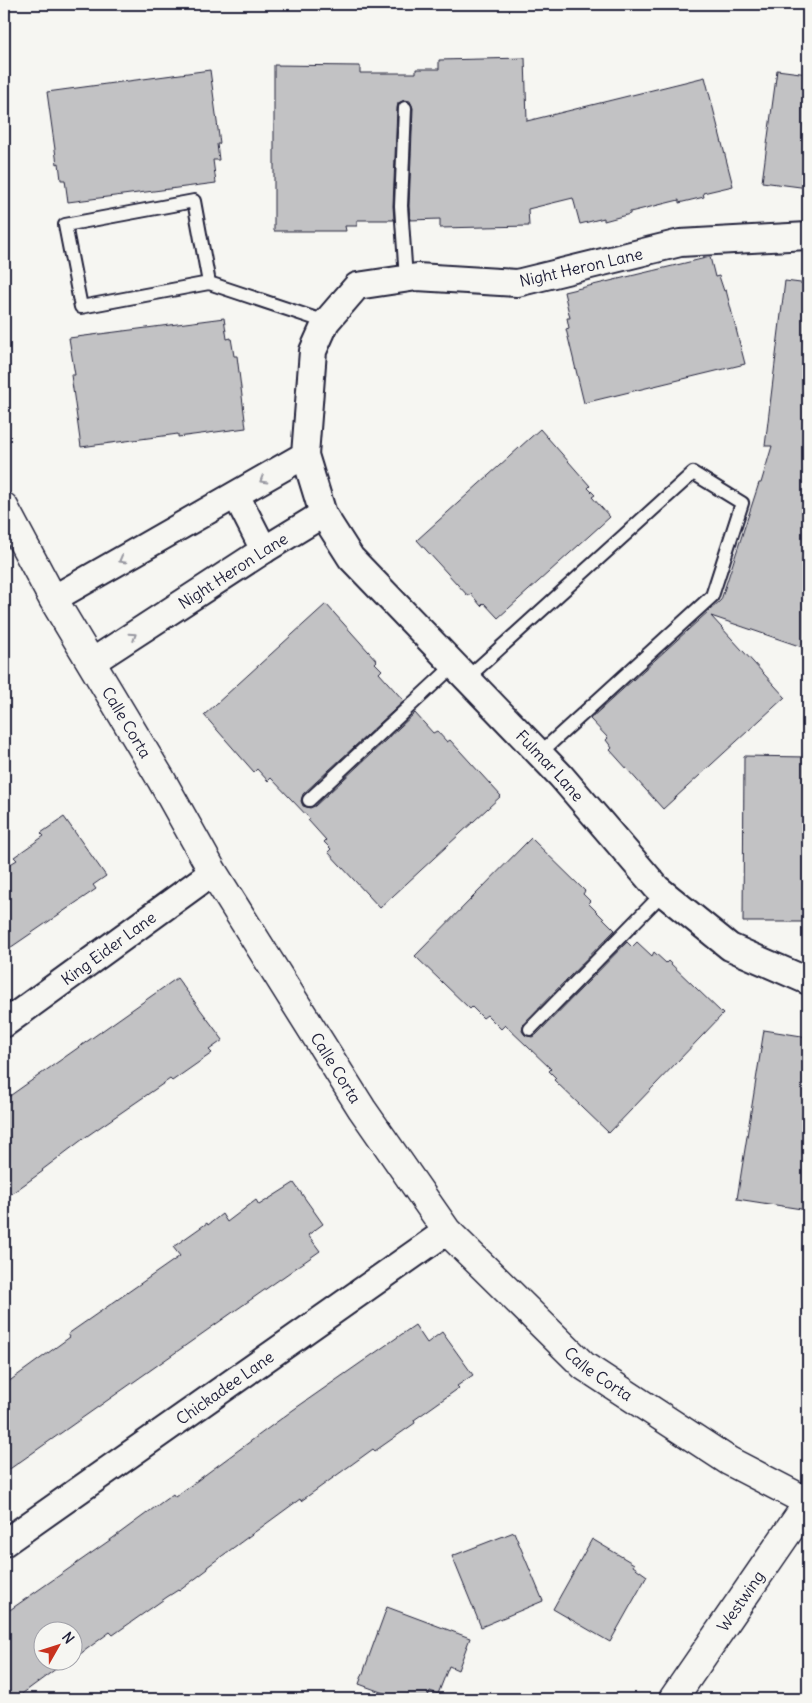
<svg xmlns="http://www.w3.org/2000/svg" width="812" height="1703" font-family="Delius,sans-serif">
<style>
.building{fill:#c2c2c4;stroke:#22223b}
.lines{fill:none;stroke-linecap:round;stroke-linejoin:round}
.lane-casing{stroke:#22223b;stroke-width:16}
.street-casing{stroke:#22223b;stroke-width:30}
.secondary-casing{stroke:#22223b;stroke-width:31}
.lane{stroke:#f6f6f2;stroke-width:12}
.street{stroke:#f6f6f2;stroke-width:26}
.secondary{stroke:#f6f6f2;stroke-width:28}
.oneway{stroke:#9797a0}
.labels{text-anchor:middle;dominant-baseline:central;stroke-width:4;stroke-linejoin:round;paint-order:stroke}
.street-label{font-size:16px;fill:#22223b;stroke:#f6f6f2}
</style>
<rect width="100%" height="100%" fill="#f6f6f2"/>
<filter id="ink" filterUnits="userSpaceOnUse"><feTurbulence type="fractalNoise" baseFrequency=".02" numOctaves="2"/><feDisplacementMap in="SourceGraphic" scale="10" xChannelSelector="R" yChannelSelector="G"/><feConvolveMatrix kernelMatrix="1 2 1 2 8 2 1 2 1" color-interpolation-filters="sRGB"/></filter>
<g filter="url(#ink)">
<g class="building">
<polygon points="525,58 527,121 705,77 733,186 703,193 704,197 679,203 679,200 630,212 630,214 604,221 604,218 580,224 573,198 528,209 529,226 440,228 440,219 410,220 409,206 413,108 410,101 405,100 398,103 397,108 393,206 394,220 357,220 357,226 345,226 346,231 274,231 274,65 360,66 360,73 416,73 416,69 439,69 439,60"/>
<polygon points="210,70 220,144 217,144 219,160 213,160 216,183 68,202 65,180 61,180 59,163 57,164 47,92"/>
<polygon points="777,70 808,74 808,188 762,182"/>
<polygon points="710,257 715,277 719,276 724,291 726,290 745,364 584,403 566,329 569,328 567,318 570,318 564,292"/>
<polygon points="785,281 808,284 808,649 711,616 785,697 663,809 610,750 612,748 606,740 608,738 590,719 721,600 759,483 761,483 772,446 765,446"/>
<polygon points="224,318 227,339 231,338 234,356 237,356 246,428 178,437 178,434 81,447 71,375 75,375 69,338"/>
<polygon points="540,429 590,486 588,488 595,495 592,497 610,517 498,618 484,603 481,606 471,594 468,596 417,540"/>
<polygon points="326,604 377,661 375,663 382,670 379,673 404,701 303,794 301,801 303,806 310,808 315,806 415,713 433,733 437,731 447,742 450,740 501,796 380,908 328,852 331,849 324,842 326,840 308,820 310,819 271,778 268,781 257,769 254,772 204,715"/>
<polygon points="744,756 808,757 808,922 743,922"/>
<polygon points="64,817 106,876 93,885 96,889 4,952 4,868 17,860 14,857 44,836 41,833"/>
<polygon points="531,838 585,891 583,894 590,901 588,903 615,930 524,1023 522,1031 525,1035 532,1037 536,1035 627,942 632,947 637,942 652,956 654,952 666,963 668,961 723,1014 609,1133 554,1080 556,1078 549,1071 551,1069 505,1025 501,1029 487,1015 483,1018 472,1007 470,1009 415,956"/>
<polygon points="177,978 223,1040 209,1050 212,1053 172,1081 170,1079 87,1136 42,1170 43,1171 4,1199 4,1100"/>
<polygon points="764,1030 808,1037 808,1210 737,1199"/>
<polygon points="294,1183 323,1224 308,1235 320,1251 4,1473 4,1385 70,1337 68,1334 180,1256 173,1247 207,1223 208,1225 222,1214 227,1222 256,1200 259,1205"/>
<polygon points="415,1325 427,1343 442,1332 473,1375 457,1386 459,1388 414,1420 415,1423 375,1451 373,1449 301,1501 300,1499 207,1567 208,1569 179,1591 178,1590 167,1597 113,1635 110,1632 72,1660 72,1630 42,1630 42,1660 68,1660 15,1699 4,1699 4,1614 113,1538 173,1494 175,1497 293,1410"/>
<polygon points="514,1532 543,1601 481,1627 452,1556"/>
<polygon points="592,1539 634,1564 633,1566 647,1576 610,1642 553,1609"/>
<polygon points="387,1607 470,1638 458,1670 449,1666 438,1694 430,1691 427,1699 400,1699 359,1684"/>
</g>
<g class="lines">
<defs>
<g id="lane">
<polyline points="405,108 401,206 406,279"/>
<polyline points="209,283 81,307 65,225 194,201 209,283 326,322"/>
<polyline points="467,678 693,473 742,503 712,596 540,753"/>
<polyline points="309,800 454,665"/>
<polyline points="530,1029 663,893"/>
</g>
<g id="street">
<path id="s1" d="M808,236L680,243L517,283L417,277L357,286L326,322L313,351L305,455L323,514L351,558L561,776L657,888L730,947L808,981"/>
<polyline points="236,495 264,550"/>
<polyline points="53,599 305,455"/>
<path id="s2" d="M92,662L264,550L323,514"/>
<path id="s3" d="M4,1024L213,872"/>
<path id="s4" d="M4,1543L447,1231"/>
</g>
<g id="secondary">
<path id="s5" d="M4,507L53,599L161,779L213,872L362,1109L447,1231L584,1366L729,1461L808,1502"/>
<path id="s6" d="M673,1699L808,1503"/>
</g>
</defs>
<use href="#lane" class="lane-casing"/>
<use href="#street" class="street-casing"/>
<use href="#secondary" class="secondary-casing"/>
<use href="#lane" class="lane"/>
<use href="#street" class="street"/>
<use href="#secondary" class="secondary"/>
</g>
<defs><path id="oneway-chevron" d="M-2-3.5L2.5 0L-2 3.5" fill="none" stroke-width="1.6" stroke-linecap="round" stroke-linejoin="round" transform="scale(1.25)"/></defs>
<g class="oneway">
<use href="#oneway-chevron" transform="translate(263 480) rotate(149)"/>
<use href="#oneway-chevron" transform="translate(122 560) rotate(151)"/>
<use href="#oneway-chevron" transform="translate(133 636) rotate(-33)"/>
</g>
</g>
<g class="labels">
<g class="street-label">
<text transform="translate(581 267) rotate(-13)">Night Heron Lane</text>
<text stroke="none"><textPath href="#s2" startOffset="168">Night Heron Lane</textPath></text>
<text stroke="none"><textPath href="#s5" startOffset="248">Calle Corta</textPath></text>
<text stroke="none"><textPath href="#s1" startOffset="1042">Fulmar Lane</textPath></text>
<text stroke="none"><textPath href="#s3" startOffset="129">King Eider Lane</textPath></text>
<text stroke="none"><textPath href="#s5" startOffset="652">Calle Corta</textPath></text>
<text stroke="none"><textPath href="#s5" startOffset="1058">Calle Corta</textPath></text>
<text stroke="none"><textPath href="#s4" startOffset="270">Chickadee Lane</textPath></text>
<text stroke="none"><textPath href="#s6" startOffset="119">Westwing</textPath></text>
</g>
</g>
<rect width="812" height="1703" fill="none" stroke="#f6f6f2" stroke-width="20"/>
<rect x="10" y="10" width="792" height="1683" fill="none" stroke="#22223b" stroke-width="2" filter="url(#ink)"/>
<g transform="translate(58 1646) rotate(51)"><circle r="24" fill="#f6f6f2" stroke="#a1a1a9"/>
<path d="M0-4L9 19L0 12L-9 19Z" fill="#c8321e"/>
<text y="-8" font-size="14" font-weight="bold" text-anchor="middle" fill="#22223b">N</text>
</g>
</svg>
